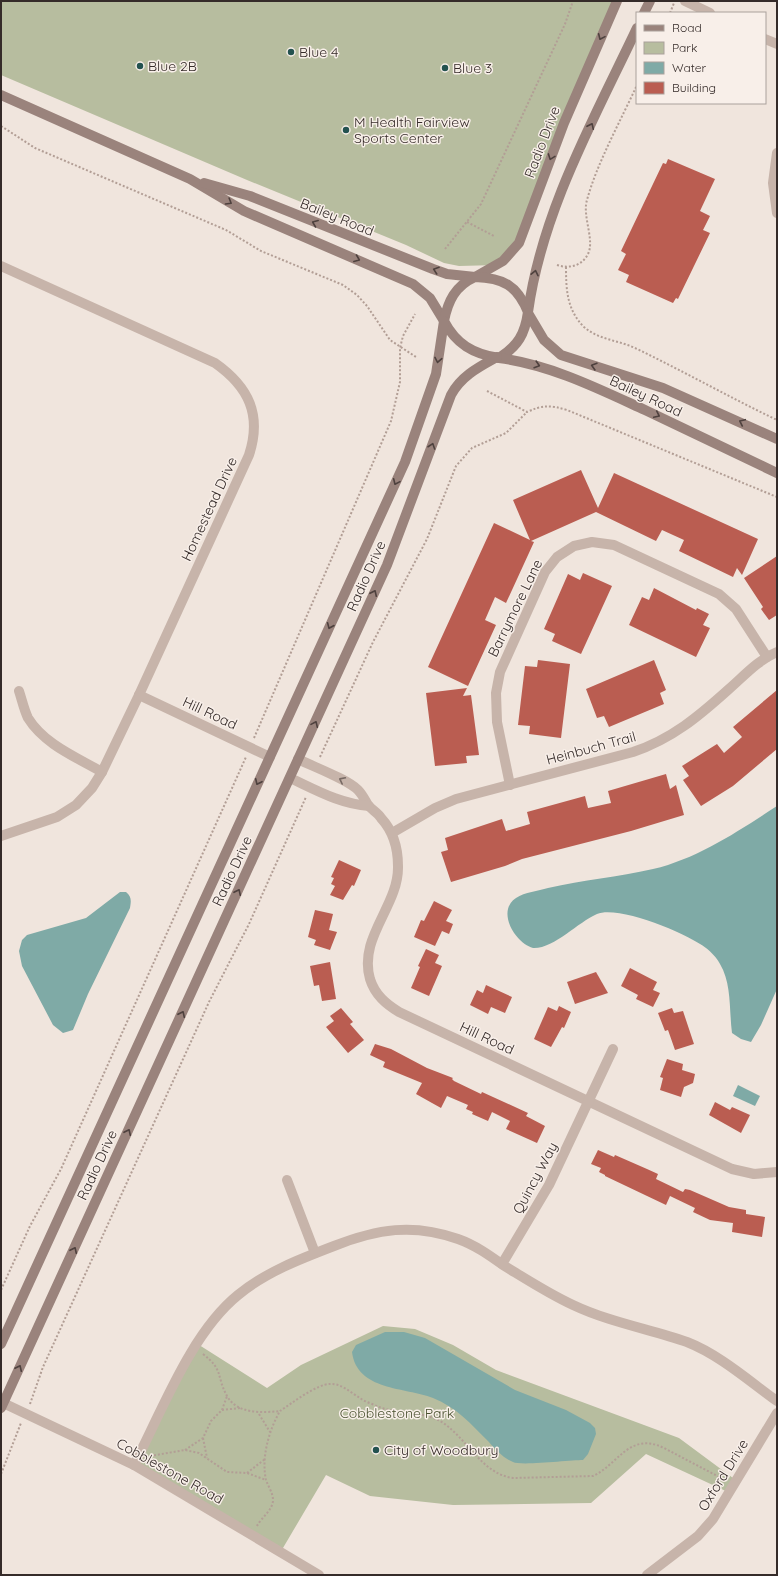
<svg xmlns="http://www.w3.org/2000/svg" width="778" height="1576" font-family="Quicksand,sans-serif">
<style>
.green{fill:#b7bd9f}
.water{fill:#7faaa6}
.building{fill:#ba5d51}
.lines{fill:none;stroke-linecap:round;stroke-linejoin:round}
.path{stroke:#b29e95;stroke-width:2;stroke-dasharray:2 2;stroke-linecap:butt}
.street{stroke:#c7b4aa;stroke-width:10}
.secondary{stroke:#9a837c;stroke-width:10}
.oneway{stroke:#4e413e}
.oneway2{stroke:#776963}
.poi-dot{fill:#23524f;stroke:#f8efe9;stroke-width:1.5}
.labels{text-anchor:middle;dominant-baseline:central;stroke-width:3;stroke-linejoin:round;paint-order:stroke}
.poi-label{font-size:14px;fill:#352b29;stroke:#f8efe9;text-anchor:start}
.street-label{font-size:14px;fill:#352b29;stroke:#f8efe9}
.park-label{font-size:14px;fill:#49512f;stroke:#f8efe9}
</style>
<rect width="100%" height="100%" fill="#f0e5dd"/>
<g class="green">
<polygon points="1,1 617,1 523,234 497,265 459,266 444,263 406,245 247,180 1,75"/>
<polygon points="383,1326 415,1329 453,1345 496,1370 679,1438 737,1481 730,1493 646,1454 591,1503 453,1505 370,1496 326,1475 280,1553 134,1465 196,1343 267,1388 301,1365"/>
</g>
<g class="water">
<path d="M777,806V989L761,1025L751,1042L741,1039L732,1033C729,1011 732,984 720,964C717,958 711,952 706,948C688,934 619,905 597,914C578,922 554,949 533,948C515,943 496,911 516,898C525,892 538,891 548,888C583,880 618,877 653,869C699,858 738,831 777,806Z"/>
<path d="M120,892H126C132,897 131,901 130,908L88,994L73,1030L63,1033L53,1025L22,966L19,951L22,940L27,935L86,918Z"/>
<polygon points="738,1085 760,1096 755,1106 733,1096"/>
<path d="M385,1332H404L425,1338L515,1390L566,1410L590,1423L595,1428L596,1434L588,1454L583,1460C570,1460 521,1466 513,1462C503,1458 495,1449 488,1441C471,1424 456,1407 433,1398C405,1387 357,1391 352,1352L356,1345Z"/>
</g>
<g class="building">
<polygon points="668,159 715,179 700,211 710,216 703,230 710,233 678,299 676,298 673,303 626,282 629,275 618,270 626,254 621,251 663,163 666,164"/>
<polygon points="581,470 598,508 614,473 758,539 742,575 737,568 733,577 679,551 684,540 662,530 656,541 596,512 531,541 534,542 506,603 495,597 485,620 496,625 468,686 428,667 494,523 530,540 513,500"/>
<polygon points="777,556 777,615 769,620 761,609 763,607 744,578"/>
<polygon points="583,573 612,586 581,654 552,641 555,634 544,629 568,574 580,580"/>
<polygon points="654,588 696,610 697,608 709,614 703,625 710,628 696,657 629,625 642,597 649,600"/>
<polygon points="538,660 570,664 561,738 529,734 530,726 518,725 525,666 537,667"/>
<polygon points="654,660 666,690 660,693 664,704 609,727 604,716 597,718 586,689"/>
<polygon points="467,688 463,696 471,695 479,755 466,756 467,763 435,766 426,693"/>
<polygon points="777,690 777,749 733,786 701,806 683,780 689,776 682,766 717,744 724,753 742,737 733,727"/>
<polygon points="666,774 670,789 676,785 684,815 631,831 522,859 505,866 451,882 441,852 448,850 445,838 502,819 506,831 530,824 527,812 585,796 588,808 611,803 608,791"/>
<polygon points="339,860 361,870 354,886 352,885 343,900 330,895 335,886 331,884 334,878 331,877"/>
<polygon points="434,901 452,910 446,921 453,924 449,934 442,931 435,946 414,937 421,920 424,921"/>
<polygon points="315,910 333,914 329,930 337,932 330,950 314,945 316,940 308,937"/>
<polygon points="426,949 439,955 435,963 442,966 429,996 411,988 420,967 418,966"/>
<polygon points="330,962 336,999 322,1001 319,985 314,986 310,966"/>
<polygon points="630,968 657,982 653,990 660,993 653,1007 636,999 638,995 621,986"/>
<polygon points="596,972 608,993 575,1004 567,982"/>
<polygon points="486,985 512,997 505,1013 491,1007 488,1014 470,1005 477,990 483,993"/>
<polygon points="559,1006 571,1012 564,1028 562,1027 551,1047 534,1039 548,1007 557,1011"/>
<polygon points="341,1008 353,1022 350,1024 364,1040 348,1053 326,1027 334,1021 330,1016"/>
<polygon points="672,1008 674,1013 683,1011 694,1044 675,1050 668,1030 665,1031 658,1013"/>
<polygon points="375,1044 391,1049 427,1068 453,1078 452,1079 454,1081 481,1094 482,1092 528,1113 526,1116 545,1126 537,1143 506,1129 510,1121 492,1112 488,1121 472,1114 473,1112 466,1109 468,1105 447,1096 441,1108 432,1103 416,1094 422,1083 383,1067 385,1062 370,1055"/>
<polygon points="667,1059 683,1064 682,1070 695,1074 693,1083 684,1087 681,1097 660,1090 663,1078 660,1077"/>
<polygon points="715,1102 730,1110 732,1107 750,1115 741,1133 709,1115"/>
<polygon points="598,1150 614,1157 615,1155 647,1169 658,1174 656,1179 683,1192 685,1189 690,1190 729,1207 746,1210 746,1214 765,1217 762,1237 732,1232 733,1223 710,1220 693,1212 695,1208 670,1196 666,1205 605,1176 605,1175 599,1172 601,1168 591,1164"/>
</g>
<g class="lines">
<g class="path">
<polyline points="670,13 674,3"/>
<polyline points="1,126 35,148 226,230 261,251 343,285 357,295 367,306 390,340 416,357"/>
<polyline points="467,222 494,236"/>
<polyline points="445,249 481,204 565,24 573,1"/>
<path d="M557,265C569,269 582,266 588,254C595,240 582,216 587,200C597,163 621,120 637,85"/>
<path d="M566,267C566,290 567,310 584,327C599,340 618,340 635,348C683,371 729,397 777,420"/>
<path d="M487,391L527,412C542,405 551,405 567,410L777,497"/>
<polyline points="254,738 391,421 400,382 400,348 403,336 415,314"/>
<polyline points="320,757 373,642 427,539 456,466 472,448 506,433 527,412"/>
<polyline points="1,1290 30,1226 61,1169 246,757"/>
<path d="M203,1354C224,1370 216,1376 227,1396C237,1414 262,1413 280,1411"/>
<polyline points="30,1404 43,1367 209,1002 249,924 306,797"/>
<polyline points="222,1410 240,1408"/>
<polyline points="259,1414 270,1432"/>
<polyline points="203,1438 207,1458"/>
<polyline points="185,1450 203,1438 211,1421 222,1410 227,1396"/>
<polyline points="150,1456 185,1450 199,1453 227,1472 247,1473 266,1480"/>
<polyline points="247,1473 265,1459"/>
<polyline points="1,1474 21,1423"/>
<path d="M257,1526C261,1518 273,1510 273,1500C273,1493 268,1486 266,1480C261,1458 269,1430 280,1411C292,1403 317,1384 330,1384C341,1383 351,1393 360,1398C365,1402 373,1404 379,1407C401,1415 427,1410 446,1425C469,1442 483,1474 513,1478L593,1476C618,1465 629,1431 664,1448L725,1480"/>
</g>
<g class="street">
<polyline points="685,1 710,13"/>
<polyline points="765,39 777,44"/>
<polyline points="777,153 773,183 777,213"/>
<path d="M1,266L215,363C249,387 262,415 249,455L139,695L102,772L92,788L76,805L57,817L1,836"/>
<path d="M19,691C22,700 24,710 28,718C44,744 76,757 102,772"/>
<polyline points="139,695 270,757"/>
<path d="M298,759C314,767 347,779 358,790C362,794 365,800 368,805C372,810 378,813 381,818C393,831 398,848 398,866C399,906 358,937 370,979C375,995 386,1004 399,1012L732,1169L754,1174L777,1172"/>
<path d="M290,778C316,790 340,804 369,806"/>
<polyline points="510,785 497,722 496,693 500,672 545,572 557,557 574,546 592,542 614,545 719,594 736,609 767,657"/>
<path d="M392,833L435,808L456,799L633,752C672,739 699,716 729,689C744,676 758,660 777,652"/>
<polyline points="287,1180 315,1253"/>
<polyline points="502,1264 549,1185 613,1049"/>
<polyline points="1,1402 134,1465 319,1575"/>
<path d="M134,1465C162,1411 191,1333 238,1295C266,1272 300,1259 334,1246C377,1229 413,1223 458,1239C475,1245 489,1255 503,1265C526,1279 549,1294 573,1305C609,1322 649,1329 687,1342C720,1355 749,1381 777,1401"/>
<polyline points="647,1575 698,1536 713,1519 777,1413"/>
</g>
<g class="secondary">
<polyline points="644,13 650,1"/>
<polyline points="1,95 190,179 244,211 413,284 430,298 444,321"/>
<polyline points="204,183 250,196 433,269 447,274 475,277"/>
<polyline points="475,277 503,261 519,243 564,123 617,1"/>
<path d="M475,277C503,278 517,285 528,312C525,334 518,346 499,358C473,354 456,344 444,321C448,301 455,286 475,277Z"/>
<path d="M528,312C542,211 594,119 637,28"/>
<polyline points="528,313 544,340 561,355 663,388 777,439"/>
<path d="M499,358C551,365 597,388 645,410C689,431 733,452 777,473"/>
<polyline points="1,1344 405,462 436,374 444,321"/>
<path d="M1,1408L387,565L451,395C461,376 479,367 497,357"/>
</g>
</g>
<defs><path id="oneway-chevron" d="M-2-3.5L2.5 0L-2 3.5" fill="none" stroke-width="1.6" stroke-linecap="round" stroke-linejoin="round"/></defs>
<g class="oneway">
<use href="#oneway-chevron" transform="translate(601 37) rotate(114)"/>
<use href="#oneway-chevron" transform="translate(591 126) rotate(-65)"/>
<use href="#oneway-chevron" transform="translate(551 157) rotate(110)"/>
<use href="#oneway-chevron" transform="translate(229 202) rotate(31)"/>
<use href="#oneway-chevron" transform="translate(315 223) rotate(-158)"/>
<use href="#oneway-chevron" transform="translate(357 259) rotate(22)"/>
<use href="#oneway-chevron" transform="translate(436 270) rotate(-161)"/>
<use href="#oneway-chevron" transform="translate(535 273) rotate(-78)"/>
<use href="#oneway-chevron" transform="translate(438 360) rotate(101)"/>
<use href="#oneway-chevron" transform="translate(537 365) rotate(17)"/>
<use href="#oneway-chevron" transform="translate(594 366) rotate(-164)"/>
<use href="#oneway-chevron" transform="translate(657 415) rotate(25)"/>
<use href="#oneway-chevron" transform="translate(742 422) rotate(-155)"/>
<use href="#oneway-chevron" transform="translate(432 446) rotate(-71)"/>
<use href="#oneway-chevron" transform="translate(396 482) rotate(114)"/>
<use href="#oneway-chevron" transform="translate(374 593) rotate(-65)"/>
<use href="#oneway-chevron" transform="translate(330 626) rotate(113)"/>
<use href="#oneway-chevron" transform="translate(315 724) rotate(-66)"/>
<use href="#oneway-chevron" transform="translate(258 782) rotate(115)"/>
<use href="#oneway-chevron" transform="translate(238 892) rotate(-65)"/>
<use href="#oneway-chevron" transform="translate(182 1014) rotate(-65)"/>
<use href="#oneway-chevron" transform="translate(128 1132) rotate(-65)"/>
<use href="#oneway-chevron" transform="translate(74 1250) rotate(-65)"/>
<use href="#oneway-chevron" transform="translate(19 1368) rotate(-65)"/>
</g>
<use class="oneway2" href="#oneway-chevron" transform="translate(342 780) rotate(-153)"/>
<g class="poi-dot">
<circle cx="291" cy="52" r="4"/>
<circle cx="140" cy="66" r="4"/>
<circle cx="445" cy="68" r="4"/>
<circle cx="346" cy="130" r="4"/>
<circle cx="376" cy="1450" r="4"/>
</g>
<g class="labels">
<g class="poi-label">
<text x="299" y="52">Blue 4</text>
<text x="148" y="66">Blue 2B</text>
<text x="453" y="68">Blue 3</text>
<text x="354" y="122">M Health Fairview<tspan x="354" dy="16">Sports Center</tspan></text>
<text x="384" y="1450">City of Woodbury</text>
</g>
<g class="street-label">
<text transform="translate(542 142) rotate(-69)">Radio Drive</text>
<text transform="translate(337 217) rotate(22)">Bailey Road</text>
<text transform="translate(646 396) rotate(25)">Bailey Road</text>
<text transform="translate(209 509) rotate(-65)">Homestead Drive</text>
<text transform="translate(366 576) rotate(-66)">Radio Drive</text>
<text transform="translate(515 608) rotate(-64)">Barrymore Lane</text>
<text transform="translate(210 713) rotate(25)">Hill Road</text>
<text transform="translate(591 748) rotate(-15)">Heinbuch Trail</text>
<text transform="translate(232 871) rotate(-65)">Radio Drive</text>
<text transform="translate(487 1038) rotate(25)">Hill Road</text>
<text transform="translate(97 1165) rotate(-65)">Radio Drive</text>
<text transform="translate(535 1178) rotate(-62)">Quincy Way</text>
<text transform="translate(170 1471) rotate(29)">Cobblestone Road</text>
<text transform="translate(723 1475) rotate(-58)">Oxford Drive</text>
</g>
<g class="park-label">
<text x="397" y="1413">Cobblestone Park</text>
</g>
</g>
<rect width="778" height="1576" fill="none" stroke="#352b29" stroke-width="4"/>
<rect x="636" y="12" width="130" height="92" fill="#f8efe9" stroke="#aaa19c"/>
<rect x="644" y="25" width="20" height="6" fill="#9a837c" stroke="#aaa19c"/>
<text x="672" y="32" font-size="12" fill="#352b29">Road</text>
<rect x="644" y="42" width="20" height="12" fill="#b7bd9f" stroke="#aaa19c"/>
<text x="672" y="52" font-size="12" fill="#352b29">Park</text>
<rect x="644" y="62" width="20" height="12" fill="#7faaa6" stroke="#aaa19c"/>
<text x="672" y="72" font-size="12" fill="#352b29">Water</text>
<rect x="644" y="82" width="20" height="12" fill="#ba5d51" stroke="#aaa19c"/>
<text x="672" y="92" font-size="12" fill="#352b29">Building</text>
</svg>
